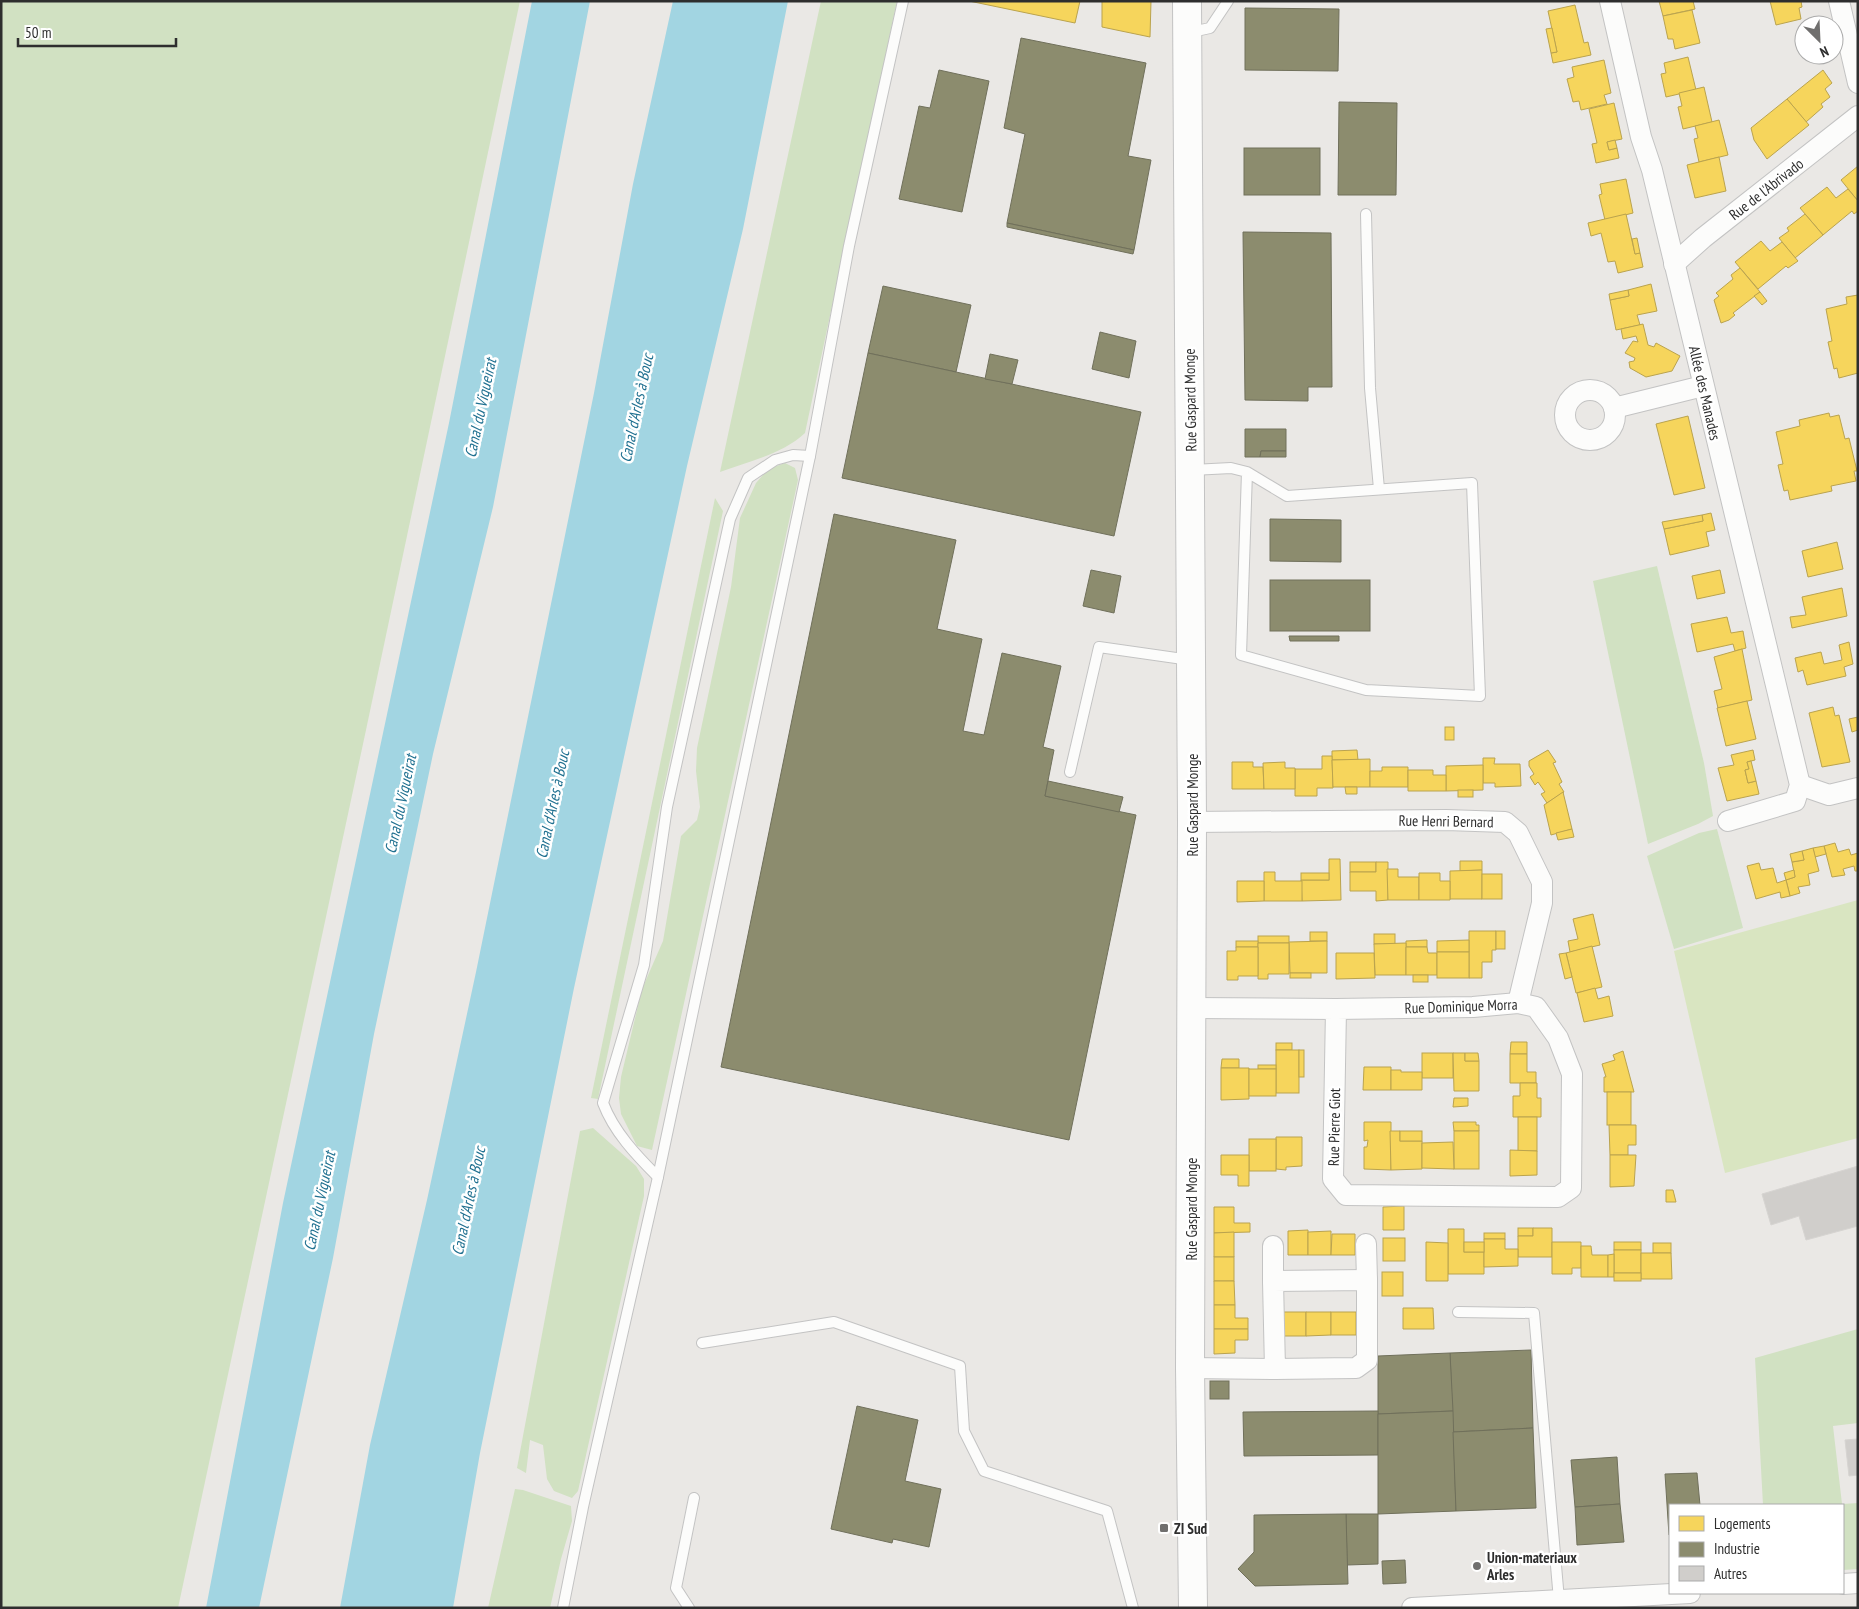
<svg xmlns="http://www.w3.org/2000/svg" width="1859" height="1609" font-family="'PT Sans Narrow',sans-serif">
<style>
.green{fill:#d1e1c2}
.pitch{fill:#d9e5c1}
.water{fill:#a2d5e2}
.homes{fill:#f6d55c;stroke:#baa34e}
.industry{fill:#8c8c6e;stroke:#70705b}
.building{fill:#d0cecb;stroke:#d6d4d1}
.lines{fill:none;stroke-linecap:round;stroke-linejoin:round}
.lane-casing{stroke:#c3c3c3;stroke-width:12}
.street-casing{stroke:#c3c3c3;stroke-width:22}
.secondary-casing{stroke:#c3c3c3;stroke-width:30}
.lane{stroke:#fcfcfb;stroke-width:10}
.street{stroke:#fcfcfb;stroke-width:20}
.secondary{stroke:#fcfcfb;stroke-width:28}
.poi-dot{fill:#706f6e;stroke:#fff;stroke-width:2}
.labels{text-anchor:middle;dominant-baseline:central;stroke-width:5;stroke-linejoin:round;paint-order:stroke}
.street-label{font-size:15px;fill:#2e2e2e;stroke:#fff}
.poi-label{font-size:15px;font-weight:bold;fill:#2e2e2e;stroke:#fff;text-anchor:start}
.water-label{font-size:16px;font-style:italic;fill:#1f7090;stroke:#fff}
</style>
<rect width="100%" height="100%" fill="#eae8e5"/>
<g class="green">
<polygon points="1,1 520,1 366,730 178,1608 1,1608"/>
<path d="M821,1H897L805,433C783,454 749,461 720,472Z"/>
<polygon points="785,463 795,468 798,480 652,1150 637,1146 621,1114 619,1098 621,1077 642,989 663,941 681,836 697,820 700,807 696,771 697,748 731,587 740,518 756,483 768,469"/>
<polygon points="715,498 723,511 598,1099 591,1098"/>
<polygon points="1657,566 1704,763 1713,816 1698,824 1648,844 1593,581"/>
<polygon points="1717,829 1743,928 1674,949 1647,856 1699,833"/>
<polygon points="593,1128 636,1166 644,1179 644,1196 578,1491 572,1498 554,1491 547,1479 543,1445 530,1440 526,1473 517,1468 580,1131"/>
<polygon points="1858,1329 1858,1423 1833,1426 1842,1504 1858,1503 1858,1569 1843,1570 1843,1505 1763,1505 1755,1358"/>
<polygon points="515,1489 523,1490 571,1506 572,1521 561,1559 550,1608 488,1608"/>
</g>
<polygon class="pitch" points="1858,900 1858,1138 1725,1173 1674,951"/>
<g class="water">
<polygon points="532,1 590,1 493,507 433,754 374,1034 333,1258 259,1608 206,1608 283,1203 449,423"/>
<polygon points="673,1 788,1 743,229 687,466 574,988 480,1453 453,1608 340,1608 370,1445 427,1200 476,972 594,393 633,184"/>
</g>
<g class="homes">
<polygon points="969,1 1080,1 1075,23"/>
<polygon points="1102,1 1151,1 1150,37 1102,27"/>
<polygon points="1659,1 1693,1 1695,9 1663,16"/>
<polygon points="1770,1 1801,1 1802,7 1799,8 1801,19 1776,25"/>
<polygon points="1575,5 1584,43 1588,42 1591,55 1553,63 1551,53 1557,52 1548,11"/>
<polygon points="1692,10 1700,43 1675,49 1673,39 1668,39 1663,16"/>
<polygon points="1552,28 1557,52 1551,53 1546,29"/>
<polygon points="1688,57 1696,90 1666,97 1661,74 1666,73 1664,63"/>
<polygon points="1604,60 1611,93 1604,95 1607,104 1581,110 1579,101 1573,102 1567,79 1574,77 1572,67"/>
<polygon points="1823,70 1832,83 1825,89 1830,97 1821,104 1823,107 1806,122 1787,99"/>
<polygon points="1704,87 1712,122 1683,129 1678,107 1682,106 1679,93"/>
<polygon points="1787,99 1809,125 1767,159 1754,140 1751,128"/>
<polygon points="1614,103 1622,139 1607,142 1609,150 1617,148 1619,158 1596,163 1592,144 1597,143 1589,109"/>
<polygon points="1719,120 1728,155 1699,162 1694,139 1698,138 1695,126"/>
<polygon points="1615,140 1617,148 1609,150 1607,142"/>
<polygon points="1719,157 1726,191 1695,198 1687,165"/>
<polygon points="1858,166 1858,201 1841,180"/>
<polygon points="1626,179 1633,213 1605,220 1599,195 1602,194 1600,184"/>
<polygon points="1827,187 1836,198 1848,189 1858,201 1858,211 1854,214 1852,211 1823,235 1800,208"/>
<polygon points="1626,214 1635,254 1640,253 1643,267 1618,273 1615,261 1608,262 1601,233 1591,236 1588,223"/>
<polygon points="1805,214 1823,235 1795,258 1779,238 1789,231 1787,228"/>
<polygon points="1637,238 1640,253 1635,254 1632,239"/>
<polygon points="1761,241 1770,251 1782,242 1798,261 1788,268 1786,266 1758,289 1735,262"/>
<polygon points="1740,268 1760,292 1733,313 1735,315 1729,320 1721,323 1714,300 1719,296 1716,293 1733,279 1731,275"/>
<polygon points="1651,284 1657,311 1637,315 1640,325 1616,330 1610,300 1629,296 1628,290"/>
<polygon points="1628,290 1629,296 1610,300 1609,294"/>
<polygon points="1760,292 1767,301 1762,305 1754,296"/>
<polygon points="1858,295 1858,373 1839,378 1837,368 1834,369 1828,342 1832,341 1826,309 1847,304 1846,297"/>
<polygon points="1643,324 1648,345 1654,347 1656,343 1680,356 1672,371 1646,377 1630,368 1629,362 1634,361 1635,358 1625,353 1633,341 1638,342 1636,336 1623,339 1621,329"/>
<polygon points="1829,413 1830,417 1839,415 1845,439 1849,438 1857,471 1854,471 1856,481 1831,486 1832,491 1790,500 1788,490 1784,491 1778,465 1783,464 1776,432 1800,426 1799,420"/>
<polygon points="1688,416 1705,488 1674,495 1656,424"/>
<polygon points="1711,513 1715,530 1706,532 1709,546 1670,555 1664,529 1703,521 1702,515"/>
<polygon points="1702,515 1703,521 1664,529 1662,522"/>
<polygon points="1837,542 1843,569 1808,577 1802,551"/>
<polygon points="1720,570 1725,593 1697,599 1692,576"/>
<polygon points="1842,588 1847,616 1792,628 1790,617 1806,615 1802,597"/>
<polygon points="1727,617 1731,633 1743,631 1746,648 1735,651 1733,644 1697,652 1691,624"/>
<polygon points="1849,642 1853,664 1844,667 1846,676 1807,685 1803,670 1798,672 1795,658 1821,652 1824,664 1842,660 1839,645"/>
<polygon points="1742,649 1752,700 1718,708 1714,691 1722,689 1714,657"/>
<polygon points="1747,701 1756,739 1726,746 1717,708"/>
<polygon points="1833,707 1835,716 1839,715 1850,762 1822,767 1809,713"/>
<polygon points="1858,717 1858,730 1852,732 1849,719"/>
<rect x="1445" y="727" width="9" height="13"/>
<polygon points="1357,750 1358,760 1332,760 1332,751"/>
<polygon points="1548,750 1556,762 1553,763 1562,782 1559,784 1564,792 1547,803 1541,794 1545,792 1538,782 1535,785 1530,777 1534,774 1529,766 1529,761"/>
<polygon points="1753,750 1755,760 1747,762 1749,769 1745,770 1748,783 1756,781 1759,794 1727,801 1718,768 1734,765 1731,755"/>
<polygon points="1322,756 1332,756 1333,788 1317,788 1317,796 1295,796 1295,769 1322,769"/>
<polygon points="1483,758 1495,758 1494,764 1520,764 1521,786 1495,787 1495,783 1483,783"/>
<polygon points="1370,759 1370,787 1333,787 1332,760"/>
<polygon points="1751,761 1756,781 1748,783 1745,770 1749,769 1747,762"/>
<polygon points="1232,762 1253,762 1253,767 1263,767 1264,789 1232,789"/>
<polygon points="1285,762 1285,768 1295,768 1295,789 1264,789 1263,763"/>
<polygon points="1483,765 1483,790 1446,791 1446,766"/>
<polygon points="1382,767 1408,767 1408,787 1370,787 1370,771 1382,771"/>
<polygon points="1408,770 1433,770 1433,775 1446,775 1446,791 1408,791"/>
<polygon points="1345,787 1357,787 1357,794 1346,794"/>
<rect x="1458" y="790" width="15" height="7"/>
<polygon points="1563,792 1572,829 1551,835 1544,805"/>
<polygon points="1572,829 1574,837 1558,840 1556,833"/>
<polygon points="1835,843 1838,852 1849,849 1851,855 1858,853 1858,871 1855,871 1854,866 1843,869 1845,875 1832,877 1824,846"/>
<polygon points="1824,846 1826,854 1815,857 1813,848"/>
<polygon points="1813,848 1819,871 1808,874 1810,885 1798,887 1800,893 1790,896 1786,880 1795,877 1792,862 1804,860 1802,851"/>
<polygon points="1802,851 1804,860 1792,862 1790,854"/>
<polygon points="1329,859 1340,859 1341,900 1302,901 1301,880 1329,880"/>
<polygon points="1460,861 1482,861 1482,870 1460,871"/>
<rect x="1350" y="862" width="26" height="10"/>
<polygon points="1376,862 1388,862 1388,900 1376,901 1376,891 1350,891 1350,872 1376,872"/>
<polygon points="1759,863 1761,870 1773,868 1777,883 1786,880 1790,896 1781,898 1780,892 1756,899 1747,866"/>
<polygon points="1387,869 1398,869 1398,877 1419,877 1419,900 1388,900"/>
<polygon points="1482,870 1482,899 1450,899 1450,871"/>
<polygon points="1794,870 1795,877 1786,880 1784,873"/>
<polygon points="1264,872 1275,872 1275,881 1302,881 1302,901 1264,901"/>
<rect x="1301" y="873" width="28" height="7"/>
<polygon points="1419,873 1440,873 1440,881 1450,881 1450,900 1419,900"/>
<rect x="1482" y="874" width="20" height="25"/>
<polygon points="1237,881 1264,881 1264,901 1237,902"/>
<polygon points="1593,914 1600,945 1570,952 1568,941 1578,939 1573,919"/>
<polygon points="1469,931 1496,931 1496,950 1492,950 1492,962 1482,962 1482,978 1469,978"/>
<rect x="1496" y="931" width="9" height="18"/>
<rect x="1310" y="932" width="17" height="9"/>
<rect x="1374" y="934" width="21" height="10"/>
<rect x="1258" y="936" width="31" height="7"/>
<polygon points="1427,940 1427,947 1406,947 1406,941"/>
<polygon points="1469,940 1469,952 1437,952 1437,941"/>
<rect x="1236" y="941" width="22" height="6"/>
<polygon points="1327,941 1327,973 1290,973 1289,942"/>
<polygon points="1258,943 1289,943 1289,974 1268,974 1268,979 1258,979"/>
<polygon points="1406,943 1406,975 1375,975 1374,944"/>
<polygon points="1592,946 1602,987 1576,993 1566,953"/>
<polygon points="1236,947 1258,947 1258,976 1238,976 1238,980 1227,980 1227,951 1236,951"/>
<polygon points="1406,947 1427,947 1428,953 1437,953 1437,975 1406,975"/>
<rect x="1437" y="952" width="32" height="26"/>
<polygon points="1336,953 1374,953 1375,978 1336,979"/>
<polygon points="1566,953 1572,977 1565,979 1559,954"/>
<rect x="1290" y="973" width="21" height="5"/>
<rect x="1413" y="975" width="15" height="7"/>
<polygon points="1595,988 1598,999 1609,996 1613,1016 1584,1022 1577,993"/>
<polygon points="1511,1042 1527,1042 1527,1054 1510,1054"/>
<rect x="1276" y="1043" width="16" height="7"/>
<rect x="1276" y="1050" width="23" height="43"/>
<rect x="1299" y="1050" width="5" height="27"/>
<polygon points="1623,1051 1634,1092 1604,1092 1604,1077 1606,1077 1602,1064 1615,1060 1613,1055"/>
<rect x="1422" y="1053" width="31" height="25"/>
<polygon points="1453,1053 1465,1053 1465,1061 1479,1061 1479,1091 1454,1091"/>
<polygon points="1465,1053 1478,1053 1479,1061 1465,1061"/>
<polygon points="1510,1054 1527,1054 1527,1072 1536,1072 1536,1083 1510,1083"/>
<polygon points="1222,1059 1239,1059 1239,1068 1221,1068"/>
<rect x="1258" y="1065" width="18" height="4"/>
<polygon points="1364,1067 1391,1067 1391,1090 1363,1090"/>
<polygon points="1221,1068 1249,1068 1249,1099 1221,1100"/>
<rect x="1249" y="1069" width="27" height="27"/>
<polygon points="1391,1070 1401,1070 1401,1072 1422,1072 1422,1090 1391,1090"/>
<polygon points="1520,1083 1537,1083 1537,1098 1541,1098 1541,1117 1513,1117 1513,1096 1520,1096"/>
<rect x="1607" y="1092" width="24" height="33"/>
<polygon points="1454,1098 1468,1098 1468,1106 1453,1107"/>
<rect x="1518" y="1117" width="19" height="34"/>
<polygon points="1364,1122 1391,1122 1391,1170 1364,1169 1364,1147 1367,1147 1368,1140 1364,1141"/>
<polygon points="1453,1122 1476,1122 1476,1125 1479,1125 1479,1131 1454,1131"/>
<polygon points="1609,1125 1636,1125 1636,1145 1628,1145 1628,1155 1610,1155"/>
<polygon points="1390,1131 1400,1131 1400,1141 1422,1141 1422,1169 1391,1170"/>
<rect x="1400" y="1131" width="22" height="10"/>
<rect x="1454" y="1131" width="25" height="38"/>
<polygon points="1276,1137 1302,1137 1302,1166 1286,1167 1286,1170 1276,1169"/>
<rect x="1249" y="1139" width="27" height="32"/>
<polygon points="1453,1142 1454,1169 1422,1168 1422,1143"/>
<polygon points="1510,1150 1537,1151 1537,1175 1510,1176"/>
<polygon points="1221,1155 1249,1155 1249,1186 1238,1186 1238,1175 1221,1175"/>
<polygon points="1610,1155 1636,1155 1634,1186 1610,1187"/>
<polygon points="1666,1190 1673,1190 1676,1202 1666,1202"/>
<polygon points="1404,1206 1404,1230 1383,1230 1383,1207"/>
<polygon points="1214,1207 1234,1207 1234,1223 1250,1223 1250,1232 1214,1233"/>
<rect x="1518" y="1228" width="15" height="8"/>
<polygon points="1533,1228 1552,1228 1552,1257 1518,1257 1518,1236 1533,1236"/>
<polygon points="1448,1229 1464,1229 1464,1252 1484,1252 1484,1274 1448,1274"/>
<polygon points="1308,1230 1308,1255 1288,1255 1288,1231"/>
<polygon points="1331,1231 1331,1255 1308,1255 1308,1232"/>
<polygon points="1234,1232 1234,1257 1214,1257 1214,1233"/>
<rect x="1484" y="1233" width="21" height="6"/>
<polygon points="1332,1234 1355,1234 1355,1255 1331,1255"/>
<rect x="1383" y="1238" width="22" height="23"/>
<polygon points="1484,1239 1505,1239 1505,1249 1518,1249 1518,1266 1484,1267"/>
<polygon points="1426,1242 1448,1243 1448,1281 1426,1281"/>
<rect x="1464" y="1242" width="20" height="10"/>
<polygon points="1552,1242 1581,1242 1581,1268 1572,1268 1572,1274 1552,1274"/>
<rect x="1614" y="1242" width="27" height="8"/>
<rect x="1653" y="1243" width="18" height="10"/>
<polygon points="1581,1246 1591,1246 1592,1255 1608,1255 1608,1277 1581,1277"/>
<rect x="1614" y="1250" width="27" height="23"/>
<polygon points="1641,1253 1671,1253 1672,1279 1641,1279"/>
<polygon points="1614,1254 1614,1277 1608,1277 1608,1255"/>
<rect x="1214" y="1257" width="20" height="24"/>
<rect x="1382" y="1272" width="21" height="24"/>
<rect x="1614" y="1273" width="27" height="8"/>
<polygon points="1214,1281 1234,1281 1235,1305 1214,1305"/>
<polygon points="1214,1305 1235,1305 1235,1318 1248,1318 1248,1329 1214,1329"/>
<polygon points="1403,1308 1433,1308 1434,1329 1403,1329"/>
<rect x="1281" y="1312" width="25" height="24"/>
<polygon points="1306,1312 1331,1312 1331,1335 1306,1336"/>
<rect x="1331" y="1312" width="25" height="23"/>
<polygon points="1214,1329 1248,1329 1248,1340 1235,1340 1235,1353 1214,1354"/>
</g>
<g class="industry">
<polygon points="1245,8 1339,9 1338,71 1245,70"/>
<polygon points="1021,38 1146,63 1128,156 1151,160 1134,250 1007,223 1025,134 1004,128"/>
<polygon points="939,70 989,81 962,212 899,199 919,106 930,108"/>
<polygon points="1339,102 1397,103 1396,195 1338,195"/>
<rect x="1244" y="148" width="76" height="47"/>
<polygon points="1007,223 1134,250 1133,254 1007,227"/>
<polygon points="1243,232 1331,233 1332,387 1308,387 1308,401 1245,400"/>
<polygon points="883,286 971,305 956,372 868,353"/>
<polygon points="1100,332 1136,341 1129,378 1092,369"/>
<polygon points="868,353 1141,412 1114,536 842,478"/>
<polygon points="990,354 1018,360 1012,384 985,379"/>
<polygon points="1245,429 1286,429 1286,451 1261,451 1260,457 1245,457"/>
<polygon points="1261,451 1286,451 1286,457 1260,457"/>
<polygon points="834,514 956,540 937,629 982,639 963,731 984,735 1002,653 1061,666 1043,747 1054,750 1045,796 1136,815 1069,1140 721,1067"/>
<polygon points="1270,519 1341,520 1341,562 1270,561"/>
<polygon points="1091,570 1121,576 1114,613 1083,606"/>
<rect x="1270" y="580" width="100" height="51"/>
<polygon points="1289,636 1339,636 1339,641 1290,641"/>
<polygon points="1048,781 1123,797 1119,812 1045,796"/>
<polygon points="1531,1350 1533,1428 1453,1432 1450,1353"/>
<polygon points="1450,1353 1453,1411 1378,1414 1378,1356"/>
<rect x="1210" y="1381" width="19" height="18"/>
<polygon points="857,1406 918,1420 905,1481 941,1489 929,1547 893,1539 892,1543 831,1529"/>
<polygon points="1378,1411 1378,1455 1244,1456 1243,1412"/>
<polygon points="1453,1411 1456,1511 1378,1514 1378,1414"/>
<polygon points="1533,1428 1536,1508 1456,1511 1453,1432"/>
<polygon points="1617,1457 1620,1504 1575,1507 1571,1460"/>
<polygon points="1697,1473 1700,1505 1670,1505 1670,1535 1669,1535 1665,1474"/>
<polygon points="1620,1504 1624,1542 1577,1545 1575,1507"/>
<polygon points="1346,1514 1378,1514 1378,1564 1347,1565"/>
<polygon points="1346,1514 1348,1584 1255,1586 1238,1569 1254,1552 1254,1515"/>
<polygon points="1405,1560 1406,1583 1383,1584 1382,1561"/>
</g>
<g class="building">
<polygon points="1858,1166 1858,1226 1806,1240 1799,1216 1771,1225 1762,1194"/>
<polygon points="1858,1439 1858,1475 1849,1476 1845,1440"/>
</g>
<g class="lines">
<defs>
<g id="lane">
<polyline points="1187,33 1210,28 1228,1"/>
<polyline points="1366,214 1370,388 1379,489"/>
<polyline points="1192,470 1231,468 1247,472 1241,655 1366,690 1480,696 1472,483 1287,496 1247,472"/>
<polyline points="1070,772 1099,647 1190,660"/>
<path d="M658,1177C636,1155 614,1132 603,1103L644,965L667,807L730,519L748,478L775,460L793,455L810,456"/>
<polyline points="1458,1312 1534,1313 1559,1600"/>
<polyline points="702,1343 834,1322 960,1366 964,1431 984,1471 1107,1511 1133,1608"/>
<polyline points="563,1608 583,1507 658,1177 810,456 849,246 903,1"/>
<polyline points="689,1608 676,1588 694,1498"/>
</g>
<g id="street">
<polyline points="1610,1 1641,137 1652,170 1800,785 1795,801 1728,821"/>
<polyline points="1839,1 1858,83"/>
<polyline points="1674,264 1703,238 1858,116"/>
<circle cx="1590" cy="415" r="25"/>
<polyline points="1614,408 1703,386"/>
<polyline points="1800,785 1829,795 1858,788"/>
<polyline points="1192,822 1446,820 1505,822 1518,833 1542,882 1542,903 1518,1003"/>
<polyline points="1192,1008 1336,1009 1333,1179 1346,1195 1558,1197 1571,1188 1572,1074 1558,1038 1536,1007 1518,1003 1473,1007 1336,1009"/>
<polyline points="1366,1244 1367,1280"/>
<polyline points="1273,1246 1273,1281"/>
<polyline points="1190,1368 1275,1369 1273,1281 1367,1280 1367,1360 1356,1368 1275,1369"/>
<polyline points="1843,1584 1858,1583"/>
<polyline points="1412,1608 1690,1593"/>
</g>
<polyline id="secondary" points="1187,1 1192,822 1190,1368 1193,1608"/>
</defs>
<use href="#lane" class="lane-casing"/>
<use href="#street" class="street-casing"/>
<use href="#secondary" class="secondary-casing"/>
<use href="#lane" class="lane"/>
<use href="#street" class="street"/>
<use href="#secondary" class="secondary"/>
</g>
<g class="poi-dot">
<rect x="1159" y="1523" width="10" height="10" rx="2.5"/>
<circle cx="1477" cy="1566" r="5"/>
</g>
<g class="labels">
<g class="street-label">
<text transform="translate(1766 189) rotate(-38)">Rue de l'Abrivado</text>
<text transform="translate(1705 393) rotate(77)">Allée des Manades</text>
<text transform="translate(1190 400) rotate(-91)">Rue Gaspard Monge</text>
<text transform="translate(1192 805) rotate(-90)">Rue Gaspard Monge</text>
<text transform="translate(1446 821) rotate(1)">Rue Henri Bernard</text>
<text transform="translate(1461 1006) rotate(-2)">Rue Dominique Morra</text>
<text transform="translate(1334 1127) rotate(-89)">Rue Pierre Giot</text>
<text transform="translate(1191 1209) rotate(-90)">Rue Gaspard Monge</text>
</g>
<g class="poi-label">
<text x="1174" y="1528">ZI Sud</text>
<text x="1487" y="1557">Union-materiaux<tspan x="1487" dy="17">Arles</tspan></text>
</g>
<g class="water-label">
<text transform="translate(480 408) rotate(-78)">Canal du Vigueirat</text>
<text transform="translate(636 408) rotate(-78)">Canal d'Arles à Bouc</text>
<text transform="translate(400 804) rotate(-78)">Canal du Vigueirat</text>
<text transform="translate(552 804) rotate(-78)">Canal d'Arles à Bouc</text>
<text transform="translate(319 1201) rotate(-78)">Canal du Vigueirat</text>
<text transform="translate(468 1201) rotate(-78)">Canal d'Arles à Bouc</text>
</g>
</g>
<rect width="1859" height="1609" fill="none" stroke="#2e2e2e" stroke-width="5"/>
<rect x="1669" y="1504" width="175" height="90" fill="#ffffff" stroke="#ababab"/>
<rect x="1679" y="1516" width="25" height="15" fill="#f6d55c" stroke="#ababab"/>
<text x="1714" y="1529" font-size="15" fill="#2e2e2e">Logements</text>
<rect x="1679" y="1542" width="25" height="15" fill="#8c8c6e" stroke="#ababab"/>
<text x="1714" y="1554" font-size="15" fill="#2e2e2e">Industrie</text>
<rect x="1679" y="1566" width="25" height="15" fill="#d0cecb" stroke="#ababab"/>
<text x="1714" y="1579" font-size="15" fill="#2e2e2e">Autres</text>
<g transform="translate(1819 40) rotate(156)"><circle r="24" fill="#ffffff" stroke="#ababab"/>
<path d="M0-4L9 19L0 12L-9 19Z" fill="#706f6e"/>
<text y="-8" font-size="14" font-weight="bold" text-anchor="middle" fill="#2e2e2e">N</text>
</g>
<path d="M18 38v8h158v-8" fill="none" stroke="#2e2e2e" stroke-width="2.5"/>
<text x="25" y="38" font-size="15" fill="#2e2e2e" stroke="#ffffff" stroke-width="4" paint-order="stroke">50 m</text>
</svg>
